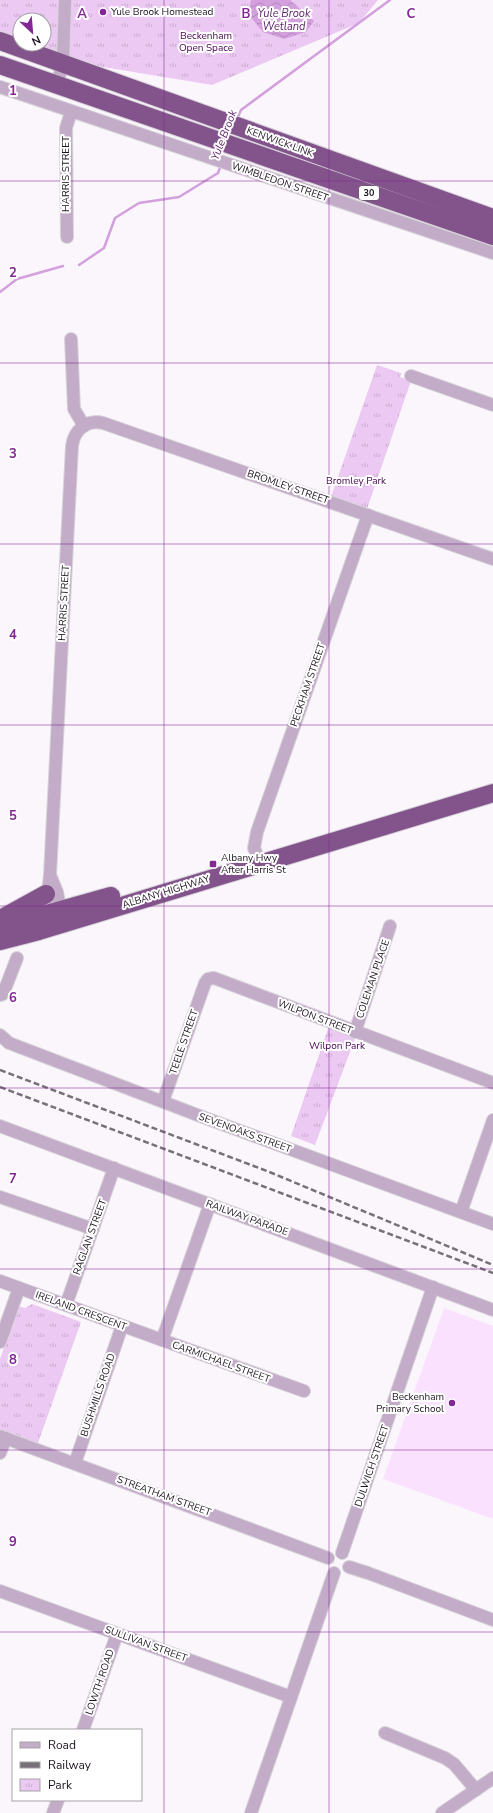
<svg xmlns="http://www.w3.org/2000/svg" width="493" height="1813" font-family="'Nunito Sans',sans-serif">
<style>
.built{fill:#fae2ff}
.park{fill:url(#park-tufts)}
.water{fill:url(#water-waves)}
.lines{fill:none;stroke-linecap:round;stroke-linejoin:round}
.stream{stroke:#d3a0dd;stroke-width:2.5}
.minor-casing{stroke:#d7d2d9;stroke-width:14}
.highway-casing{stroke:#d7d2d9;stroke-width:20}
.minor{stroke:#c2acc7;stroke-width:12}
.highway{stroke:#83548c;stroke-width:18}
.rail{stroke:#777079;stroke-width:2.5;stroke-dasharray:6 3;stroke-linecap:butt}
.grid{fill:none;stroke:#822793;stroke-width:1;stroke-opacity:0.55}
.poi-dot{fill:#822793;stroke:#fff;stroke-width:1.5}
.labels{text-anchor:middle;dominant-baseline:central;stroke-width:4;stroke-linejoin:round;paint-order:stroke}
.shield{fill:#fff;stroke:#615a62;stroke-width:1}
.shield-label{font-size:9px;font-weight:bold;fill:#1d141f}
.poi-label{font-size:10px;fill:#1d141f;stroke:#fff;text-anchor:start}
.park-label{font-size:10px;fill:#460551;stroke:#fff}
.street-label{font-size:10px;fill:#1d141f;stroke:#fff}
.water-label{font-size:11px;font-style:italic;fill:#60246c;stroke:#fff}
.grid-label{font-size:13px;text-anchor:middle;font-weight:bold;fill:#822793;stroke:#fff;stroke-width:4;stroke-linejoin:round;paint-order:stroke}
</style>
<defs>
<pattern id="park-tufts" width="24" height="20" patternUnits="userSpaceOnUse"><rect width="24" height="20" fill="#ecc9f2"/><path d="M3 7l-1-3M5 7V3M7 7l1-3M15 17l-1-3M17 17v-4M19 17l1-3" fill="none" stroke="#caaccf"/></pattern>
<pattern id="water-waves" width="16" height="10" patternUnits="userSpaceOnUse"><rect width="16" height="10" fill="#d3a0dd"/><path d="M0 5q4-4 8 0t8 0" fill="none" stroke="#b589bd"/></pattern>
</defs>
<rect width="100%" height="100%" fill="#fbf6fc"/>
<polygon class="built" points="444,1308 493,1326 493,1519 383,1479"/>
<g class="park">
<polygon points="0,0 378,0 359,23 212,85 67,61 22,44 44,44 44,20 20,20 20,43 0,36"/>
<polygon points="377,365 401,373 400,377 411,381 367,509 331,497"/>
<polygon points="329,1026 356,1036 315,1145 291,1136"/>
<polygon points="32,1304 81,1322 38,1443 0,1429 0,1359 18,1306 25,1308"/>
</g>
<polygon class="water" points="251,0 290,0 314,21 306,32 284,39 263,32 248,14"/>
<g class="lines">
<g class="stream">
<polyline points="237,119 241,110 390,0"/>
<polyline points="79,265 104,248 115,218 139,203 179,197 218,173 221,165"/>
<polyline points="0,292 17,279 63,266"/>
</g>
<defs>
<g id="minor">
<polyline points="57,84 63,63 65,0"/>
<polyline points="0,87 493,253"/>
<polyline points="67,237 66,128 71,112"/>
<polyline points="71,339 74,409 84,426"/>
<polyline points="411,376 493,405"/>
<polyline points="257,855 254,848 257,832 368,515"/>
<polyline points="50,875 57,892 62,918"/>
<path d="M47,900L50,875L72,446C74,430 87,419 103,423L493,559"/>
<polyline points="0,995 3,994 17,958"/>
<polyline points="355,1032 390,926"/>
<polyline points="0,1035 9,1043 200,1116 493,1224"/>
<polyline points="163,1101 205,983 208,979 214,978 493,1083"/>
<polyline points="0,1126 493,1310"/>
<polyline points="0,1197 93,1229"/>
<polyline points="210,1204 162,1340 304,1391"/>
<polyline points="461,1212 493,1120"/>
<polyline points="0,1281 162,1340"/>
<polyline points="66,1305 114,1168"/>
<polyline points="0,1342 19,1288"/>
<polyline points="0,1436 328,1558"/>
<polyline points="0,1453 6,1438"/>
<polyline points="75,1463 122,1326"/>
<polyline points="342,1553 433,1287"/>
<polyline points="349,1567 368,1573 493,1620"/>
<polyline points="0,1591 291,1697"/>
<polyline points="83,1730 117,1634"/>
<polyline points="385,1733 445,1758 454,1764 476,1790"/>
<polyline points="53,1813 58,1800"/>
<polyline points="251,1813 334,1573"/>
<polyline points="442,1813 493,1778"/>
</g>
<g id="highway">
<polyline points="0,41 493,218"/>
<polyline points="0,65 493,236"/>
<polyline points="4,917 46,894"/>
<polyline points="0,927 111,896"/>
<polyline points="0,941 39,931 493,793"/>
</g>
</defs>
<use href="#minor" class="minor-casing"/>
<use href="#highway" class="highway-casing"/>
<use href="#minor" class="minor"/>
<use href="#highway" class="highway"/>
<g class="rail">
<polyline points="0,1070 267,1171 493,1265"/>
<polyline points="0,1087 493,1273"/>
</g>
</g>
<path class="grid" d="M164,0V1813M329,0V1813M0,181H493M0,363H493M0,544H493M0,725H493M0,906H493M0,1088H493M0,1269H493M0,1450H493M0,1632H493"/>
<g class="poi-dot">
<circle cx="103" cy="12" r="4"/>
<rect x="209" y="860" width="8" height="8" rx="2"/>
<circle cx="452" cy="1403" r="4"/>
</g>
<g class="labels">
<rect class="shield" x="359" y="186" width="20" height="14" rx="3"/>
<g class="shield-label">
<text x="369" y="193">30</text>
</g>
<g class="poi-label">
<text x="111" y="12">Yule Brook Homestead</text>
<text x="221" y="858">Albany Hwy<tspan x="221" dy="12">After Harris St</tspan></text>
<text x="444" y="1397" text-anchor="end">Beckenham<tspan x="444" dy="12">Primary School</tspan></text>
</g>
<g class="park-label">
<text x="206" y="36">Beckenham<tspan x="206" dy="12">Open Space</tspan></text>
<text x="356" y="481">Bromley Park</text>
<text x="337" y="1046">Wilpon Park</text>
</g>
<g class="street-label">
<text transform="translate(280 142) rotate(20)">KENWICK LINK</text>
<text transform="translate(66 174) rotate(-90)">HARRIS STREET</text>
<text transform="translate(280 182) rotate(19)">WIMBLEDON STREET</text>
<text transform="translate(288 487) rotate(19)">BROMLEY STREET</text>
<text transform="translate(64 603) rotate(-87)">HARRIS STREET</text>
<text transform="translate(308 685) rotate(-71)">PECKHAM STREET</text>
<text transform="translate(166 892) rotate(-17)">ALBANY HIGHWAY</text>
<text transform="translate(373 979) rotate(-71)">COLEMAN PLACE</text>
<text transform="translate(315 1017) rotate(21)">WILPON STREET</text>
<text transform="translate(184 1042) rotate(-71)">TEELE STREET</text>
<text transform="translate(245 1133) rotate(20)">SEVENOAKS STREET</text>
<text transform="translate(247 1218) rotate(20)">RAILWAY PARADE</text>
<text transform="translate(90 1237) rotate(-70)">RAGLAN STREET</text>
<text transform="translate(81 1311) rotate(20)">IRELAND CRESCENT</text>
<text transform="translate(221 1362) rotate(20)">CARMICHAEL STREET</text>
<text transform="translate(98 1395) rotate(-71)">BUSHMILLS ROAD</text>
<text transform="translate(372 1466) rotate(-71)">DULWICH STREET</text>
<text transform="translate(164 1496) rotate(20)">STREATHAM STREET</text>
<text transform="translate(146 1644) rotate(20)">SULLIVAN STREET</text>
<text transform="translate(100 1682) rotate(-71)">LOWTH ROAD</text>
</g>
<g class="water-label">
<text x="284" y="13">Yule Brook<tspan x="284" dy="13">Wetland</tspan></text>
<text transform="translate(224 135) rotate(-69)">Yule Brook</text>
</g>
</g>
<g class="grid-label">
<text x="82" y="18">A</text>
<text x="246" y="18">B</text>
<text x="411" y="18">C</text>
<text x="13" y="95">1</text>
<text x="13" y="277">2</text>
<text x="13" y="458">3</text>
<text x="13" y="639">4</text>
<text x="13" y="820">5</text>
<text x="13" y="1002">6</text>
<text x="13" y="1183">7</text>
<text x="13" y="1364">8</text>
<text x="13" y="1546">9</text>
</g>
<rect x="12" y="1729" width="130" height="72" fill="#ffffff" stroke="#a5a1a5"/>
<rect x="20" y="1742" width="20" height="6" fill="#c2acc7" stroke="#a5a1a5"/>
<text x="48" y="1749" font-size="12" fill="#1d141f">Road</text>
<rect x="20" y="1762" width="20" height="6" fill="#777079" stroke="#a5a1a5"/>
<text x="48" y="1769" font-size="12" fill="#1d141f">Railway</text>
<rect x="20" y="1779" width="20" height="12" fill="url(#park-tufts)" stroke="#a5a1a5"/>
<text x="48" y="1789" font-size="12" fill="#1d141f">Park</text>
<g transform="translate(32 32) rotate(154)"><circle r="19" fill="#ffffff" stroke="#a5a1a5"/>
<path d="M0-3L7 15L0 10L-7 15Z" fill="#822793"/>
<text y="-6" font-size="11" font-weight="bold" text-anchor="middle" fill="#1d141f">N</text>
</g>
</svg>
